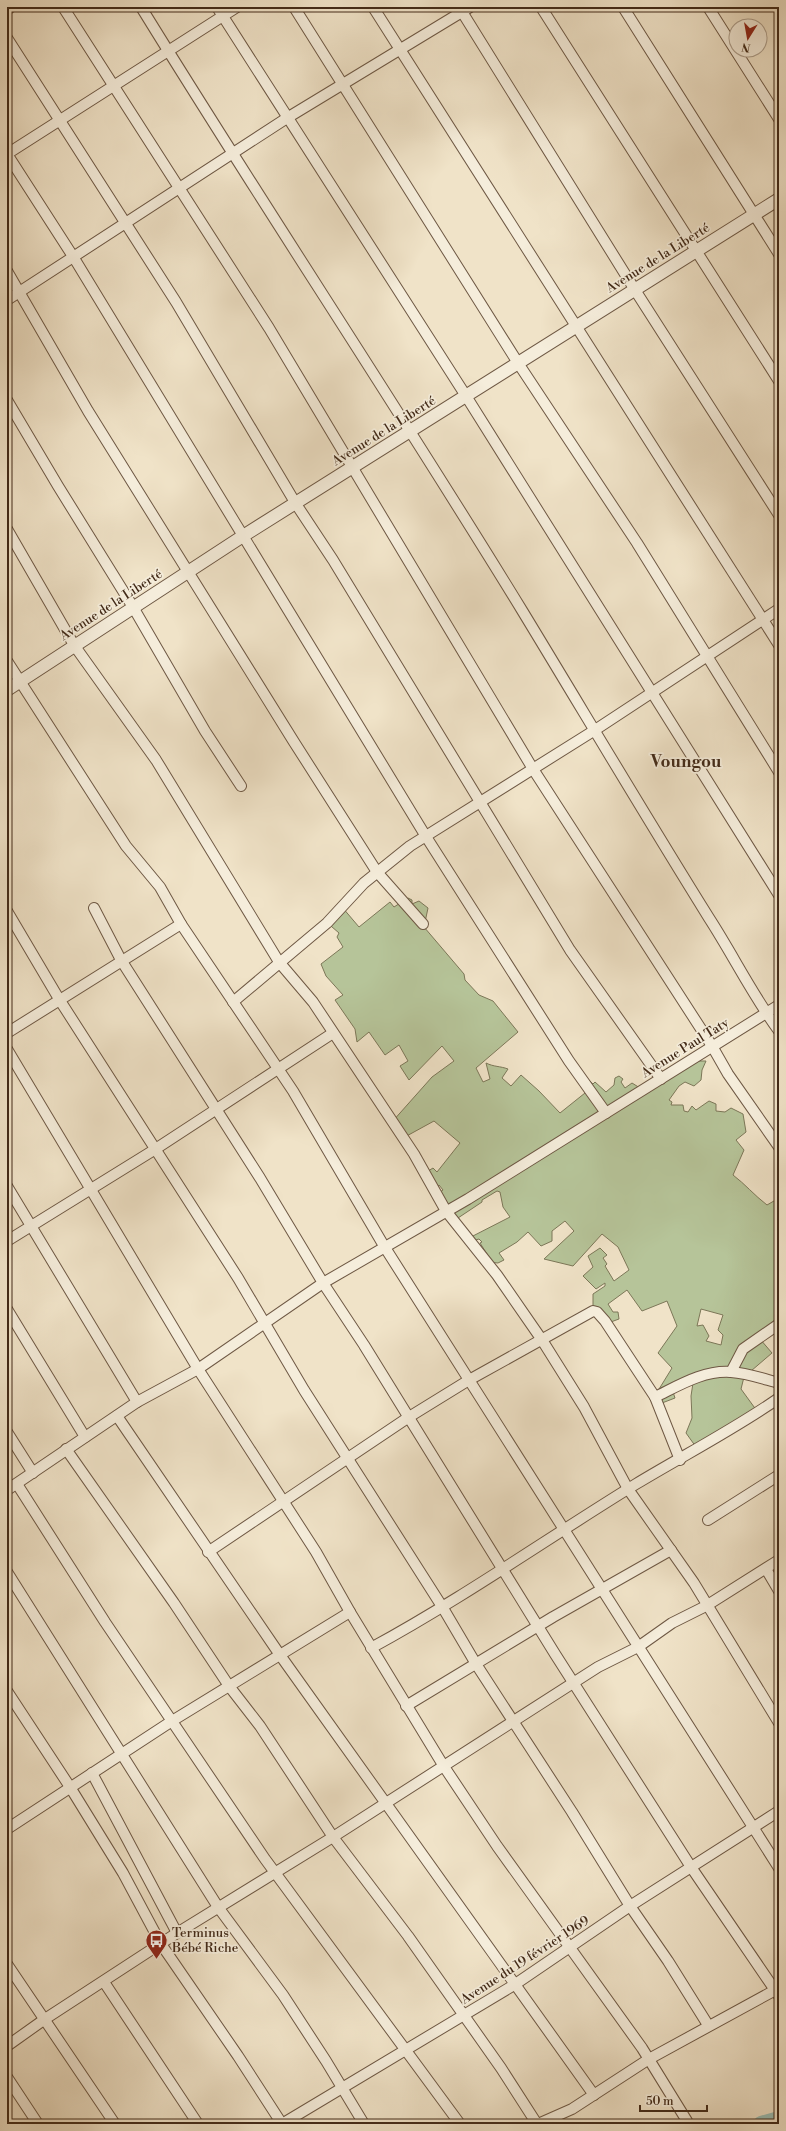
<svg xmlns="http://www.w3.org/2000/svg" width="786" height="2131" font-family="'Libre Bodoni',serif">
<style>
.green{fill:#b6c499;stroke:#7c7758;fill-rule:evenodd}
.lines{fill:none;stroke-linecap:round;stroke-linejoin:round}
.river{stroke:#9abeb5;stroke-width:16}
.minor-casing{stroke:#6e5844;stroke-width:12}
.tertiary-casing{stroke:#6e5844;stroke-width:14}
.minor{stroke:#f5eddb;stroke-width:10}
.tertiary{stroke:#f5eddb;stroke-width:12}
.labels{text-anchor:middle;dominant-baseline:central;stroke-width:3.5;stroke-linejoin:round;paint-order:stroke}
.street-label{font-size:13px;fill:#422a18;stroke:#f5eddb}
.poi-label{font-size:13px;fill:#422a18;stroke:#f5eddb;text-anchor:start}
.district-label{font-size:17px;font-weight:bold;fill:#422a18;stroke:#f5eddb}
</style>
<rect width="100%" height="100%" fill="#f0e3c8"/>
<filter id="stains"><feTurbulence type="fractalNoise" baseFrequency=".005" numOctaves="4"/><feColorMatrix values="0 0 0 0 .2 0 0 0 0 .09 0 0 0 0 .02 0 0 0 .5 -.17"/></filter>
<radialGradient id="worn" r=".72"><stop offset=".6" stop-color="#630" stop-opacity="0"/><stop offset="1" stop-color="#630" stop-opacity=".3"/></radialGradient>
<path class="green" d="M408,898L412,900V904L419,901L428,908L424,927L464,974L465,980L479,995L493,1001L518,1032L476,1068L483,1082L490,1079L486,1063C494,1067 500,1066 508,1069L502,1078L511,1086L521,1075L539,1091L560,1113L585,1093L588,1086L576,1068L593,1084L595,1082L606,1092L614,1085L615,1078L619,1076L623,1079L621,1082L625,1088L632,1083L640,1088L698,1061H706L702,1070L701,1080L694,1086L685,1082L679,1086L669,1100L672,1102L671,1105H683L684,1111L688,1112L692,1106L696,1110L709,1101L716,1104V1111L725,1112L731,1108L743,1114L746,1132L736,1140L744,1150L733,1175C745,1184 754,1195 767,1205L779,1198V1322L760,1339L772,1353L744,1377L741,1389L757,1411L696,1447L686,1433L692,1418L691,1396L693,1383L673,1392L675,1398L662,1403L656,1394L672,1368L658,1353L677,1326L667,1301L642,1311L627,1290L608,1304L613,1312H618L619,1319L608,1323L593,1306V1294L605,1286V1283L596,1289L583,1276L593,1267L588,1256L600,1248L607,1255L603,1258L607,1264L605,1266L614,1281L629,1270L618,1247L602,1234L573,1266L544,1259L574,1231L565,1221L552,1231V1241L541,1246L528,1232L517,1242L499,1253L504,1260L498,1263L488,1262L487,1254L480,1243L482,1242L479,1239L472,1241L469,1238L510,1217L503,1207L500,1192L497,1191L482,1200V1202L455,1220L448,1213L454,1202L444,1205L437,1194L443,1190L439,1185L435,1190L425,1173L433,1168L437,1172L460,1143L434,1121L403,1138L392,1122L432,1077L454,1061L442,1046L409,1080L400,1066L408,1061L399,1045L385,1055L369,1032L357,1042L355,1029L335,1000L343,995L326,976L321,964L343,947L337,937L339,933L324,920L342,907L359,927L390,902L394,907ZM701,1309L723,1315L718,1330L723,1335L721,1345L706,1341L709,1336L703,1325L697,1326Z"/>
<g class="lines">
<polyline class="river" points="761,2124 779,2119"/>
<defs>
<g id="minor">
<polyline points="63,7 269,328 533,769 712,1046 728,1074 779,1147"/>
<path d="M141,7C266,210 399,409 523,612C585,714 646,817 709,918C733,955 753,996 779,1031"/>
<polyline points="217,7 466,396 779,895"/>
<polyline points="237,7 7,154 74,258 425,835 569,1061 606,1113"/>
<polyline points="294,7 518,363 637,543 779,772"/>
<polyline points="373,7 779,645"/>
<polyline points="459,7 635,290 779,515"/>
<polyline points="541,7 779,381"/>
<polyline points="623,7 779,254"/>
<polyline points="708,7 779,119"/>
<polyline points="7,10 11,7"/>
<polyline points="7,38 176,302 296,504 333,560 570,950 661,1079"/>
<polyline points="7,271 88,411 294,742 377,872 423,924"/>
<polyline points="7,300 287,118 470,7"/>
<polyline points="7,400 58,486 133,607 205,731 241,786"/>
<polyline points="7,529 74,645 156,760 279,962 313,1002 414,1154 446,1211 497,1275 542,1340 584,1407 628,1489 694,1583 779,1723"/>
<polyline points="7,661 126,846 160,887 181,924 293,1091 384,1246 779,1868"/>
<polyline points="94,908 121,960 260,1178 323,1283 364,1345 555,1654 691,1867 779,1996"/>
<polyline points="7,911 59,999 238,1278 304,1390 443,1608 476,1664 572,1812 630,1906 668,1961 708,2025"/>
<polyline points="233,1002 327,923 364,883 410,846 595,730 779,609"/>
<polyline points="7,1033 181,924"/>
<polyline points="7,1049 198,1369 316,1552 350,1612 443,1765 497,1846 642,2048 687,2121"/>
<polyline points="7,1186 137,1402"/>
<polyline points="7,1241 154,1150 333,1033"/>
<polyline points="7,1309 85,1437"/>
<polyline points="731,1372 743,1349 779,1324"/>
<path d="M655,1397C678,1386 703,1370 731,1372C747,1373 764,1379 779,1383"/>
<polyline points="117,1416 280,1655 594,2095"/>
<polyline points="7,1432 33,1473"/>
<polyline points="66,1449 174,1603 229,1686 260,1726 333,1837 408,1936 501,2068 537,2124"/>
<polyline points="17,1484 105,1622 265,1859 460,2124"/>
<polyline points="7,1490 137,1402 198,1369 323,1283 468,1199 779,1005"/>
<polyline points="708,1520 779,1475"/>
<polyline points="208,1552 409,1417 469,1380 593,1311 597,1312 605,1321 655,1397 680,1460"/>
<polyline points="766,1569 779,1591"/>
<polyline points="7,1572 218,1907 283,1995 326,2061 364,2124"/>
<path d="M371,1648C463,1598 548,1538 636,1484C684,1455 733,1430 779,1398"/>
<polyline points="7,1691 70,1787 123,1873 161,1944 238,2056 282,2124"/>
<polyline points="406,1706 553,1617 671,1550"/>
<polyline points="92,1773 177,1933"/>
<polyline points="7,1829 172,1721 350,1612"/>
<polyline points="7,1964 115,2124"/>
<polyline points="104,1982 198,2124"/>
<polyline points="7,2046 45,2019 177,1933 333,1837 598,1667 638,1647 672,1623 706,1606 779,1560"/>
<polyline points="7,2077 38,2124"/>
<polyline points="282,2124 514,1985 630,1906 779,1811"/>
<polyline points="538,2124 572,2109 649,2059 779,1988"/>
</g>
<polyline id="tertiary" points="7,690 243,536 779,199"/>
</defs>
<use href="#minor" class="minor-casing"/>
<use href="#tertiary" class="tertiary-casing"/>
<use href="#minor" class="minor"/>
<use href="#tertiary" class="tertiary"/>
</g>
<defs>
<symbol id="bus-pin" viewBox="-11 -11 22 30"><path d="M0 17L-7.5 6A9.5 9.5 0 1 1 7.5 6Z" fill="#8f2418" stroke="#f5eddb"/><path d="M-5-6H5V4H4V6H2V4H-2V6H-4V4H-5ZM-3.5-4V0h7V-4ZM-3.5 1.2v1.5H-2V1.2ZM2 1.2v1.5H3.5V1.2Z" fill="#fff"/></symbol>
</defs>
<g fill-rule="evenodd">
<use href="#bus-pin" x="144" y="1928" width="25" height="34"/>
</g>
<g class="labels">
<g class="street-label">
<text transform="translate(658 258) rotate(-32)">Avenue de la Liberté</text>
<text transform="translate(384 431) rotate(-32)">Avenue de la Liberté</text>
<text transform="translate(111 605) rotate(-33)">Avenue de la Liberté</text>
<text transform="translate(685 1048) rotate(-32)">Avenue Paul Taty</text>
<text transform="translate(525 1960) rotate(-33)">Avenue du 19 février 1969</text>
</g>
<g class="poi-label">
<text x="172" y="1933">Terminus<tspan x="172" dy="15">Bébé Riche</tspan></text>
</g>
<g class="district-label">
<text x="686" y="762">Voungou</text>
</g>
</g>
<rect width="786" height="2131" fill="none" stroke="#f0e3c8" stroke-width="24"/>
<rect x="8" y="8" width="770" height="2115" fill="none" stroke="#422a18" stroke-width="2"/>
<rect x="12" y="12" width="762" height="2107" fill="none" stroke="#422a18"/>
<g transform="translate(748 38) rotate(191)"><circle r="19" fill="#f5eddb" stroke="#ad9f8d"/>
<path d="M0-3L7 15L0 10L-7 15Z" fill="#8f2418"/>
<text y="-6" font-size="11" font-weight="bold" text-anchor="middle" fill="#422a18">N</text>
</g>
<path d="M640 2105v6h67v-6" fill="none" stroke="#422a18" stroke-width="2"/>
<text x="646" y="2105" font-size="12" fill="#422a18" stroke="#f5eddb" stroke-width="3" paint-order="stroke">50 m</text>
<rect width="100%" height="100%" filter="url(#stains)"/>
<rect width="100%" height="100%" fill="url(#worn)"/>
</svg>
